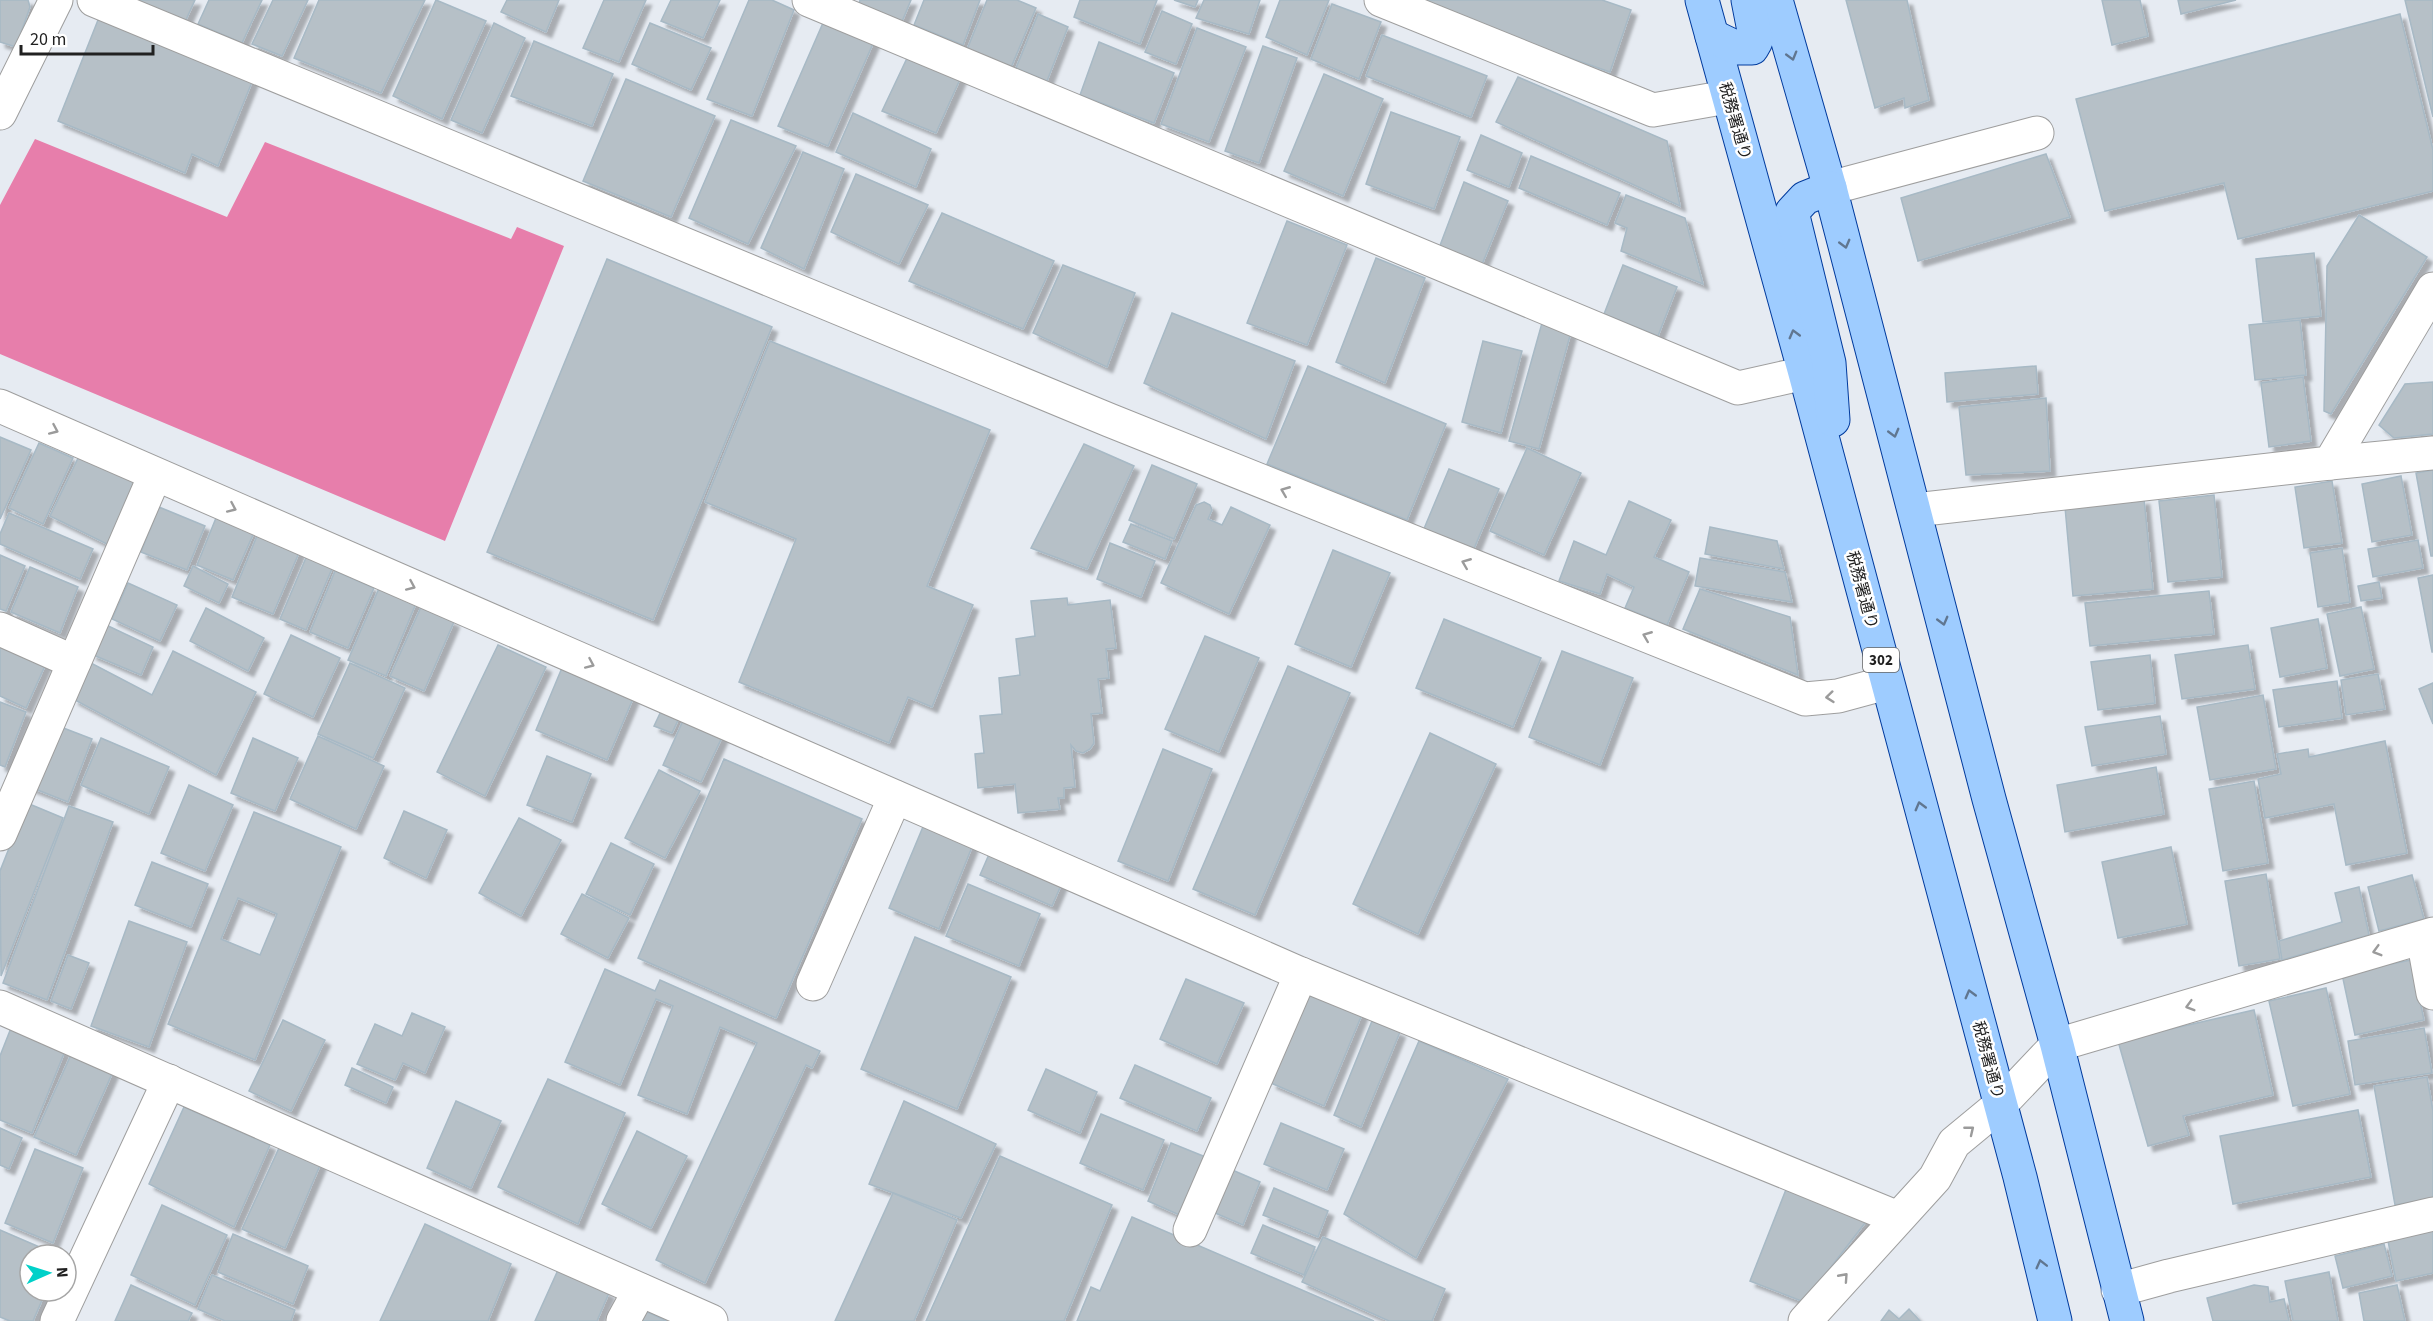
<svg xmlns="http://www.w3.org/2000/svg" width="2433" height="1321" font-family="'Source Sans 3','Noto Sans JP',sans-serif">
<style>
.pitch{fill:#e77eab}
.building{fill:#b6c0c7;stroke:#a7b9c5;stroke-width:1.5;fill-rule:evenodd;filter:url(#shadow)}
.lines{fill:none;stroke-linecap:round;stroke-linejoin:round}
.minor-casing{stroke:#9e9e9e;stroke-width:35}
.major-casing{stroke:#003a9d;stroke-width:35}
.minor{stroke:#fff;stroke-width:33}
.major{stroke:#9eccff;stroke-width:33}
.oneway{stroke:#607690}
.oneway2{stroke:#9b9b9b}
.labels{text-anchor:middle;dominant-baseline:central;stroke-width:5;stroke-linejoin:round;paint-order:stroke}
.shield{fill:#fff;stroke:#646464;stroke-width:1.5}
.shield-label{font-size:15px;font-weight:bold;fill:#212121}
.street-label{font-size:16px;fill:#212121;stroke:#fff}
</style>
<defs>
<filter id="shadow"><feDropShadow dx="5.5" dy="5.5" stdDeviation="1.5" flood-color="#0004"/></filter>
</defs>
<rect width="100%" height="100%" fill="#e6ebf2"/>
<polygon class="pitch" points="35,139 227,217 265,142 511,239 517,227 564,246 445,541 0,354 0,205"/>
<g class="building">
<polygon points="0,0 28,0 30,7 16,47 0,42"/>
<polygon points="132,0 195,0 185,22"/>
<polygon points="209,0 262,0 242,43 198,24"/>
<polygon points="273,0 308,0 282,56 252,44"/>
<polygon points="319,0 425,0 381,93 294,58"/>
<polygon points="436,0 486,21 442,119 393,96"/>
<polygon points="507,0 559,0 546,32 501,12"/>
<polygon points="604,0 646,0 619,62 583,48"/>
<polygon points="671,0 720,0 703,38 661,21"/>
<polygon points="749,0 772,0 794,10 752,116 707,99"/>
<polygon points="860,0 911,0 901,24 859,4"/>
<polygon points="924,0 980,0 963,45 914,25"/>
<polygon points="987,0 1017,0 1036,8 1010,70 966,52"/>
<polygon points="1080,0 1157,0 1140,44 1074,17"/>
<polygon points="1174,0 1198,0 1195,7"/>
<polygon points="1204,0 1260,0 1249,34 1196,18"/>
<polygon points="1280,0 1329,0 1307,55 1266,37"/>
<polygon points="1404,0 1602,0 1631,10 1610,72"/>
<polygon points="1846,0 1907,0 1929,100 1905,108 1904,98 1875,108"/>
<polygon points="2102,0 2140,0 2148,36 2112,45"/>
<polygon points="2178,0 2236,0 2181,14"/>
<polygon points="2405,0 2433,0 2433,117"/>
<polygon points="1332,4 1381,22 1359,79 1311,59"/>
<polygon points="1162,11 1192,24 1176,64 1145,52"/>
<polygon points="1038,14 1068,27 1047,81 1016,68"/>
<polygon points="2400,14 2433,150 2433,191 2238,239 2224,183 2105,211 2076,99"/>
<polygon points="100,15 254,77 218,166 192,154 185,173 58,121"/>
<polygon points="826,16 875,39 828,146 778,126"/>
<polygon points="494,23 525,38 482,133 451,120"/>
<polygon points="650,23 711,48 691,90 632,64"/>
<polygon points="1197,28 1246,47 1209,142 1161,124"/>
<polygon points="1382,35 1487,76 1471,117 1366,76"/>
<polygon points="534,41 613,74 592,126 511,96"/>
<polygon points="1099,42 1174,73 1154,123 1080,95"/>
<polygon points="1263,46 1297,58 1259,163 1225,151"/>
<polygon points="909,54 961,77 936,133 882,111"/>
<polygon points="1324,74 1383,99 1343,196 1284,171"/>
<polygon points="1518,77 1667,141 1680,206 1496,122"/>
<polygon points="626,79 715,116 671,217 583,181"/>
<polygon points="1391,112 1460,137 1434,209 1366,184"/>
<polygon points="853,113 931,149 916,187 836,152"/>
<polygon points="731,120 796,146 748,244 689,218"/>
<polygon points="1481,135 1522,153 1509,187 1467,170"/>
<polygon points="803,152 844,169 804,269 761,248"/>
<polygon points="2046,154 2070,217 1918,261 1901,198"/>
<polygon points="1531,156 1620,193 1607,225 1519,188"/>
<polygon points="856,174 928,205 899,264 831,232"/>
<polygon points="1464,182 1508,201 1481,267 1439,248"/>
<polygon points="1626,195 1685,218 1703,284 1621,251 1627,228 1615,223"/>
<polygon points="942,213 1054,261 1023,329 909,281"/>
<polygon points="2359,215 2427,257 2331,414 2324,411 2327,266"/>
<polygon points="1287,221 1347,245 1307,345 1247,323"/>
<polygon points="2314,253 2321,316 2263,322 2256,259"/>
<polygon points="1376,258 1425,278 1385,383 1336,362"/>
<polygon points="607,259 772,327 653,620 487,552"/>
<polygon points="1063,265 1135,293 1107,367 1033,333"/>
<polygon points="1623,265 1677,287 1658,336 1604,314"/>
<polygon points="1172,313 1295,361 1266,439 1144,383"/>
<polygon points="2300,320 2306,375 2255,380 2249,325"/>
<polygon points="1542,323 1571,332 1539,449 1509,441"/>
<polygon points="770,341 990,430 927,586 973,605 932,707 908,697 889,743 739,682 796,539 705,502"/>
<polygon points="1483,341 1522,351 1501,433 1462,422"/>
<polygon points="1308,366 1446,424 1407,520 1267,464"/>
<polygon points="2036,366 2038,394 1947,402 1945,373"/>
<polygon points="2303,377 2311,441 2269,447 2261,383"/>
<polygon points="2433,382 2433,434 2394,438 2379,425 2405,384"/>
<polygon points="2046,398 2050,471 1966,475 1959,407"/>
<polygon points="0,437 31,450 0,519"/>
<polygon points="39,443 73,458 43,524 9,508"/>
<polygon points="1084,444 1134,466 1087,569 1031,548"/>
<polygon points="1527,448 1581,473 1544,555 1490,531"/>
<polygon points="82,450 144,481 111,546 50,516"/>
<polygon points="1152,465 1197,484 1174,539 1129,520"/>
<polygon points="1449,469 1499,489 1473,551 1423,531"/>
<polygon points="2433,470 2433,556 2431,556 2416,473"/>
<polygon points="2401,476 2412,535 2372,542 2362,484"/>
<polygon points="2332,481 2342,543 2304,548 2295,487"/>
<polygon points="2214,495 2222,577 2168,582 2159,501"/>
<polygon points="2144,499 2153,589 2073,596 2065,507"/>
<polygon points="1629,501 1671,520 1654,557 1689,572 1667,625 1625,608 1634,587 1607,574 1600,594 1559,581 1574,541 1606,555"/>
<polygon points="1204,502 1210,505 1212,510 1208,519 1222,525 1231,507 1270,525 1229,614 1161,583 1196,505"/>
<polygon points="159,507 205,526 187,570 141,552"/>
<polygon points="9,513 93,549 80,579 0,544 0,534"/>
<polygon points="218,513 256,528 233,580 197,565"/>
<polygon points="1131,524 1172,541 1165,559 1123,542"/>
<polygon points="1710,527 1777,541 1784,569 1705,554"/>
<polygon points="259,531 301,548 273,614 232,597"/>
<polygon points="2418,540 2423,568 2373,577 2368,549"/>
<polygon points="1110,543 1155,561 1141,597 1097,579"/>
<polygon points="2342,548 2350,602 2318,607 2310,553"/>
<polygon points="1333,550 1390,573 1351,667 1295,644"/>
<polygon points="308,553 334,564 306,630 280,619"/>
<polygon points="0,555 25,566 6,611 0,609"/>
<polygon points="1700,558 1785,572 1792,602 1695,586"/>
<polygon points="193,566 228,584 219,603 184,586"/>
<polygon points="30,567 78,587 60,633 11,612"/>
<polygon points="335,571 374,588 348,648 310,632"/>
<polygon points="2433,575 2433,652 2432,652 2418,578"/>
<polygon points="2379,582 2382,598 2361,601 2358,586"/>
<polygon points="128,583 177,605 160,641 112,619"/>
<polygon points="380,586 417,601 386,676 348,660"/>
<polygon points="1700,589 1790,617 1798,675 1683,629"/>
<polygon points="2209,591 2214,634 2090,646 2085,603"/>
<polygon points="1067,598 1068,605 1110,600 1116,648 1106,649 1109,678 1098,679 1102,713 1091,714 1094,743 1090,749 1083,753 1076,751 1071,745 1075,787 1064,788 1064,798 1058,798 1060,809 1018,813 1015,784 978,788 975,754 984,753 980,716 1002,714 999,678 1020,675 1016,639 1035,636 1031,601"/>
<polygon points="421,607 454,622 424,691 390,676"/>
<polygon points="2361,607 2374,669 2340,676 2327,614"/>
<polygon points="206,608 264,638 248,671 190,641"/>
<polygon points="1444,619 1541,658 1513,727 1416,688"/>
<polygon points="2318,619 2327,668 2280,677 2271,628"/>
<polygon points="104,624 153,647 141,675 91,654"/>
<polygon points="291,635 340,658 313,717 264,694"/>
<polygon points="1205,636 1259,658 1219,752 1165,729"/>
<polygon points="0,637 48,659 26,708 0,696"/>
<polygon points="498,645 546,667 485,796 437,772"/>
<polygon points="2248,645 2255,689 2182,699 2175,655"/>
<polygon points="173,651 256,692 216,775 73,699 91,663 152,695"/>
<polygon points="1562,651 1633,678 1600,765 1529,737"/>
<polygon points="2150,655 2155,703 2098,710 2091,662"/>
<polygon points="350,663 405,688 373,758 318,734"/>
<polygon points="564,663 635,694 607,760 536,730"/>
<polygon points="1288,666 1350,693 1255,915 1193,889"/>
<polygon points="2378,674 2385,709 2346,715 2341,680"/>
<polygon points="2337,681 2342,718 2279,727 2273,690"/>
<polygon points="2433,683 2433,724 2419,689"/>
<polygon points="2263,695 2276,769 2210,780 2197,707"/>
<polygon points="0,702 26,712 5,767 0,765"/>
<polygon points="663,707 681,714 672,733 654,726"/>
<polygon points="686,714 724,733 701,782 663,765"/>
<polygon points="2160,716 2166,754 2092,766 2085,727"/>
<polygon points="53,724 92,739 68,802 30,787"/>
<polygon points="1430,733 1496,764 1418,934 1353,904"/>
<polygon points="318,736 384,766 356,829 290,799"/>
<polygon points="101,738 169,767 149,814 81,785"/>
<polygon points="253,738 298,758 275,811 231,793"/>
<polygon points="2385,741 2407,853 2346,865 2334,804 2265,818 2258,779 2281,774 2277,754 2308,749 2309,757"/>
<polygon points="1163,749 1212,769 1168,881 1118,861"/>
<polygon points="547,756 591,774 572,822 527,805"/>
<polygon points="724,759 862,819 776,1018 638,958"/>
<polygon points="2156,767 2164,814 2065,832 2057,785"/>
<polygon points="659,770 700,791 665,858 625,838"/>
<polygon points="2254,781 2268,863 2223,871 2209,789"/>
<polygon points="189,785 233,805 205,871 161,853"/>
<polygon points="27,803 63,818 1,976 0,871"/>
<polygon points="69,806 113,822 47,1000 3,983"/>
<polygon points="404,811 447,830 426,878 384,858"/>
<path d="M254,812L341,847L255,1060L168,1024ZM238,898L277,914L260,955L221,939Z"/>
<polygon points="519,818 561,840 521,916 479,893"/>
<polygon points="925,822 974,842 939,929 889,908"/>
<polygon points="611,843 654,864 630,915 586,894"/>
<polygon points="2171,847 2187,924 2118,938 2102,862"/>
<polygon points="990,852 1062,883 1052,906 980,875"/>
<polygon points="152,862 208,884 191,927 135,905"/>
<polygon points="2266,874 2280,959 2239,966 2225,881"/>
<polygon points="2412,875 2424,919 2379,931 2368,887"/>
<polygon points="968,884 1040,914 1019,966 946,936"/>
<polygon points="2359,887 2369,935 2282,960 2279,941 2342,922 2335,893"/>
<polygon points="582,894 629,918 608,958 561,934"/>
<polygon points="129,921 187,942 149,1047 91,1026"/>
<polygon points="915,937 1011,977 957,1109 861,1069"/>
<polygon points="68,955 89,963 71,1009 51,1001"/>
<polygon points="2411,960 2424,1020 2355,1035 2342,974"/>
<polygon points="605,969 655,991 660,980 820,1051 812,1068 806,1065 705,1283 656,1260 757,1043 720,1027 687,1114 638,1095 673,1006 656,999 620,1085 565,1062"/>
<polygon points="1186,979 1244,1003 1217,1064 1160,1039"/>
<polygon points="2326,988 2350,1094 2293,1106 2269,1001"/>
<polygon points="1309,990 1363,1012 1324,1106 1271,1083"/>
<polygon points="2254,1010 2273,1095 2183,1116 2189,1135 2148,1146 2118,1041"/>
<polygon points="412,1013 445,1027 425,1073 403,1063 395,1080 357,1064 375,1024 402,1036"/>
<polygon points="283,1020 325,1040 291,1111 249,1091"/>
<polygon points="1372,1021 1400,1032 1361,1127 1334,1115"/>
<polygon points="11,1028 65,1051 32,1133 0,1120 0,1056"/>
<polygon points="2424,1028 2432,1073 2355,1085 2348,1041"/>
<polygon points="1419,1041 1508,1079 1416,1258 1344,1214"/>
<polygon points="74,1048 115,1067 76,1155 34,1137"/>
<polygon points="1135,1065 1211,1098 1197,1131 1120,1098"/>
<polygon points="352,1068 393,1087 386,1103 345,1085"/>
<polygon points="1046,1069 1097,1092 1080,1133 1028,1110"/>
<polygon points="2427,1077 2433,1111 2433,1198 2395,1205 2374,1086"/>
<polygon points="548,1079 625,1113 578,1224 498,1187"/>
<polygon points="456,1101 501,1121 471,1188 427,1168"/>
<polygon points="904,1101 996,1144 961,1218 869,1184"/>
<polygon points="184,1107 270,1145 234,1227 149,1184"/>
<polygon points="2358,1110 2371,1177 2233,1204 2220,1136"/>
<polygon points="1101,1114 1164,1140 1143,1190 1080,1163"/>
<polygon points="1281,1123 1344,1149 1327,1190 1264,1164"/>
<polygon points="0,1128 22,1138 9,1169 0,1165"/>
<polygon points="637,1131 687,1156 651,1228 602,1204"/>
<polygon points="1171,1143 1208,1158 1184,1217 1148,1201"/>
<polygon points="279,1148 321,1163 285,1248 242,1229"/>
<polygon points="35,1149 83,1168 53,1243 5,1223"/>
<polygon points="1000,1156 1112,1205 1064,1321 926,1321"/>
<polygon points="1230,1169 1260,1182 1243,1225 1213,1212"/>
<polygon points="1787,1187 1868,1219 1804,1302 1750,1281"/>
<polygon points="1274,1188 1328,1211 1318,1237 1263,1215"/>
<polygon points="893,1193 957,1220 914,1321 835,1321"/>
<polygon points="162,1205 227,1235 195,1305 131,1275"/>
<polygon points="1132,1217 1374,1321 1077,1321 1091,1287 1100,1291"/>
<polygon points="425,1224 511,1264 488,1321 380,1321"/>
<polygon points="1263,1225 1315,1247 1304,1275 1251,1253"/>
<polygon points="0,1230 58,1255 30,1255 30,1291 46,1291 33,1321 10,1321 0,1317"/>
<polygon points="2433,1230 2433,1273 2396,1281 2388,1241"/>
<polygon points="233,1234 308,1266 293,1304 218,1272"/>
<polygon points="1323,1237 1445,1289 1432,1321 1389,1321 1302,1282"/>
<polygon points="2384,1244 2392,1276 2343,1288 2335,1256"/>
<polygon points="558,1270 609,1293 597,1321 535,1321"/>
<polygon points="2329,1272 2338,1321 2293,1321 2285,1281"/>
<polygon points="212,1275 295,1310 291,1321 225,1321 198,1309"/>
<polygon points="131,1285 192,1313 188,1321 115,1321"/>
<polygon points="2254,1285 2268,1287 2270,1302 2284,1299 2289,1321 2213,1321 2207,1298"/>
<polygon points="2397,1285 2405,1321 2364,1321 2359,1293"/>
<polygon points="641,1309 667,1321 636,1321"/>
<polygon points="1909,1309 1920,1321 1881,1321 1889,1310 1899,1319"/>
</g>
<g class="lines">
<defs>
<g id="minor">
<polyline points="94,0 1109,420 1805,699 1838,696 1886,683"/>
<polyline points="809,0 1738,388 1805,373"/>
<polyline points="1381,0 1653,110 1727,97"/>
<polyline points="0,113 56,0"/>
<polyline points="1830,188 2037,133"/>
<polyline points="0,406 1301,974 1898,1218"/>
<polyline points="2330,463 2433,453"/>
<polyline points="1915,510 2330,463 2433,289"/>
<polyline points="0,629 74,662"/>
<polyline points="0,834 155,475"/>
<polyline points="2423,938 2433,993"/>
<polyline points="813,984 895,797"/>
<polyline points="0,1007 711,1321"/>
<polyline points="1190,1230 1301,974"/>
<polyline points="2118,1290 2169,1276 2433,1214"/>
<polyline points="57,1321 169,1081"/>
<polyline points="623,1321 640,1290"/>
<polyline points="1805,1321 1935,1178 1954,1143 2000,1105 2057,1045 2433,934"/>
</g>
<g id="major">
<polyline points="1702,0 1805,373 2020,1177 2055,1321"/>
<polyline points="1776,0 1830,188 1989,799 2057,1045 2127,1321"/>
<polyline points="1712,36 1737,48 1752,48 1756,41 1748,0"/>
<polyline points="1830,188 1805,198 1792,212 1829,363 1833,420"/>
</g>
</defs>
<use href="#minor" class="minor-casing"/>
<use href="#major" class="major-casing"/>
<use href="#minor" class="minor"/>
<use href="#major" class="major"/>
</g>
<defs><path id="oneway-chevron" d="M-2-3.5L2.5 0L-2 3.5" fill="none" stroke-width="1.6" stroke-linecap="round" stroke-linejoin="round" transform="scale(1.5)"/></defs>
<g class="oneway">
<use href="#oneway-chevron" transform="translate(1792 56) rotate(74)"/>
<use href="#oneway-chevron" transform="translate(1845 244) rotate(75)"/>
<use href="#oneway-chevron" transform="translate(1794 334) rotate(-105)"/>
<use href="#oneway-chevron" transform="translate(1894 433) rotate(75)"/>
<use href="#oneway-chevron" transform="translate(1943 621) rotate(75)"/>
<use href="#oneway-chevron" transform="translate(1920 806) rotate(-105)"/>
<use href="#oneway-chevron" transform="translate(1970 994) rotate(-105)"/>
<use href="#oneway-chevron" transform="translate(2041 1264) rotate(-104)"/>
</g>
<g class="oneway2">
<use href="#oneway-chevron" transform="translate(54 430) rotate(24)"/>
<use href="#oneway-chevron" transform="translate(1285 491) rotate(-158)"/>
<use href="#oneway-chevron" transform="translate(232 508) rotate(24)"/>
<use href="#oneway-chevron" transform="translate(1466 563) rotate(-158)"/>
<use href="#oneway-chevron" transform="translate(411 586) rotate(24)"/>
<use href="#oneway-chevron" transform="translate(1647 636) rotate(-158)"/>
<use href="#oneway-chevron" transform="translate(590 664) rotate(24)"/>
<use href="#oneway-chevron" transform="translate(1830 697) rotate(174)"/>
<use href="#oneway-chevron" transform="translate(2377 951) rotate(164)"/>
<use href="#oneway-chevron" transform="translate(2190 1006) rotate(164)"/>
<use href="#oneway-chevron" transform="translate(1970 1130) rotate(-39)"/>
<use href="#oneway-chevron" transform="translate(1844 1277) rotate(-48)"/>
</g>
<g class="labels">
<rect class="shield" x="1863" y="648" width="36" height="24" rx="4.5"/>
<g class="shield-label">
<text x="1881" y="660">302</text>
</g>
<g class="street-label">
<text transform="translate(1735 121) rotate(74)">税務署通り</text>
<text transform="translate(1862 590) rotate(75)">税務署通り</text>
<text transform="translate(1988 1060) rotate(75)">税務署通り</text>
</g>
</g>
<g transform="translate(48 1273) rotate(87)"><circle r="28" fill="#ffffff" stroke="#a6a6a6" stroke-width="1.5"/>
<path d="M0-4.5L10 22L0 15L-10 22Z" fill="#00d1c9"/>
<text y="-9" font-size="16" font-weight="bold" text-anchor="middle" fill="#212121">N</text>
</g>
<path d="M21 45v9h132v-9" fill="none" stroke="#212121" stroke-width="3"/>
<text x="30" y="45" font-size="18" fill="#212121" stroke="#ffffff" stroke-width="4.5" paint-order="stroke">20 m</text>
</svg>
